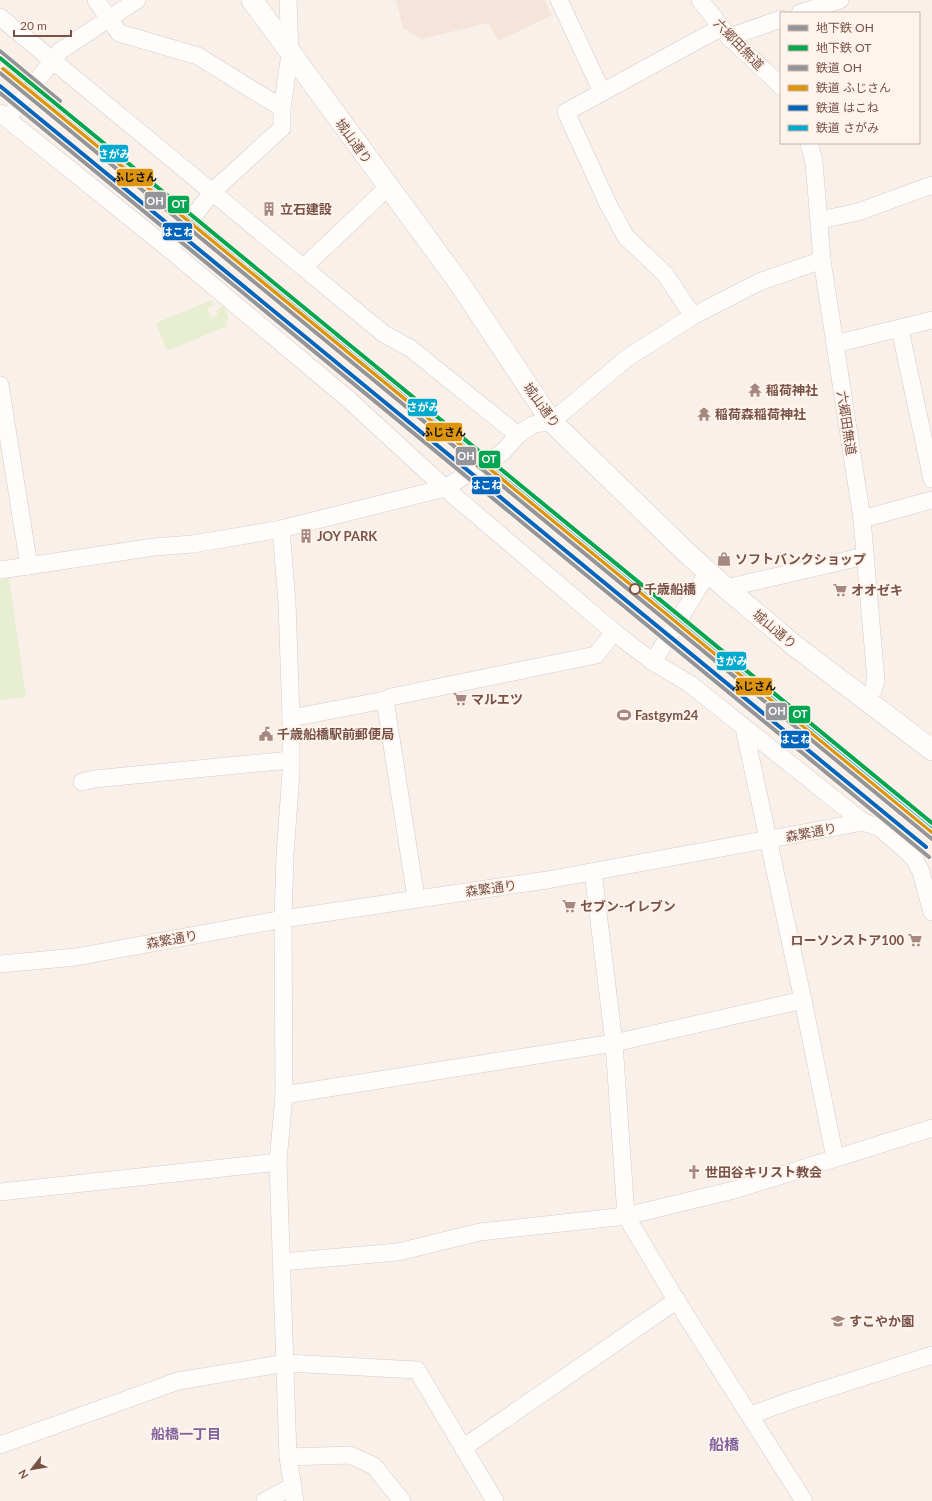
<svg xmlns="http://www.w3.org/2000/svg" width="932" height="1501" font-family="Lato,'Noto Sans JP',sans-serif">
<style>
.residential{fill:#f4e4d9}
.green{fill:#e7eed2}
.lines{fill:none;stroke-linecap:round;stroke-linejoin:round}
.minor-casing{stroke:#d6cbc6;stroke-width:18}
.tertiary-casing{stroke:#d6cbc6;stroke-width:22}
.minor{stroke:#fefdfc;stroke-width:17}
.tertiary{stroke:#fefdfc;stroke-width:21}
.rail-1-casing{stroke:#fff4eb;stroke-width:7}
.rail-2-casing{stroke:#fff4eb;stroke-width:7}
.rail-3-casing{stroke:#fff4eb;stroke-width:7}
.rail-4-casing{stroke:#fff4eb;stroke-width:7}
.rail-1{stroke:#939598;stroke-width:4}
.rail-2{stroke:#de950e;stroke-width:4}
.rail-3{stroke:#0065bd;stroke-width:4}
.rail-4{stroke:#00a9ce;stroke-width:4}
.metro-1-casing{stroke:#fff4eb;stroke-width:7}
.metro-2-casing{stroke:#fff4eb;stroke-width:7}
.metro-1{stroke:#939598;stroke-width:4}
.metro-2{stroke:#00a650;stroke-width:4}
.stop-dot{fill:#fff4eb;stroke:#785147;stroke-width:2}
.labels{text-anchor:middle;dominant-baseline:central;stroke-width:4;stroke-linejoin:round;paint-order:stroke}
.street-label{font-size:13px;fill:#785147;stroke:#fff4eb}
.poi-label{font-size:13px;font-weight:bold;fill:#785147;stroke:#fff4eb;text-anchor:start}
.stop-label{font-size:13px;font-weight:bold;fill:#785147;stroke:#fff4eb;text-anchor:start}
.neighbourhood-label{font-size:14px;font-weight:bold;fill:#80629d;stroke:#fff4eb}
.quarter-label{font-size:15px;font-weight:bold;fill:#80629d;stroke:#fff4eb}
.line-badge{stroke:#fff4eb;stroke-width:1.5}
.badge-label{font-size:11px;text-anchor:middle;font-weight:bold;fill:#fff}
.pale-badge-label{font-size:11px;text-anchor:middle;font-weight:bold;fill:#111}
</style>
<rect width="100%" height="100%" fill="#f8f0e9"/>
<polygon class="residential" points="396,0 545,0 552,15 499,41 488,23 421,39 403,28"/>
<g class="green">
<polygon points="212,300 214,305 207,308 211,318 218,315 216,310 224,306 229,319 225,321 227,326 167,351 156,323"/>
<polygon points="9,578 26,697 1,700 0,699 0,579"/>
</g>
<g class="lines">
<defs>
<g id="minor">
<polyline points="96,0 119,33 198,56 282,108"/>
<polyline points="559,0 602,92"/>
<polyline points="700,0 729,37 781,86"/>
<polyline points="800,13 840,0"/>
<polyline points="0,17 384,334 410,348 518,435"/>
<polyline points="729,37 781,19"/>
<polyline points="0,113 169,249 347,398 445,488 614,632 653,662 690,684 863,822"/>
<polyline points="7,119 60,51 137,0"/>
<polyline points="809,143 814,162 822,260 862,519 876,681 873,690 865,701"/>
<polyline points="820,220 858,212 932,185"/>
<polyline points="169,249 212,192 282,128 282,108 290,54 288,0"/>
<polyline points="304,267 388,187"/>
<polyline points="693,316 665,274 626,237 608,204 566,112 720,28"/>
<polyline points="900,329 932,479"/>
<polyline points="835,344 932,320"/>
<polyline points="0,385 29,566"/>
<polyline points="862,519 932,500"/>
<polyline points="281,529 287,602 291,718 291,773 285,855 283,919 284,1095 278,1162 288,1457 295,1501"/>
<polyline points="0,570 154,547 193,544 281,529 445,488 503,452 518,435 532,425 551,421 569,407 627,358 693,316 759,282 822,260"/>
<polyline points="726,588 865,556"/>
<polyline points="653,662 708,572"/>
<polyline points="385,700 416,898"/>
<polyline points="291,718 385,700 391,697 596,655 614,632"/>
<polyline points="744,728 803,1000 835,1158"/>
<polyline points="82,782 94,779 290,760"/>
<polyline points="593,872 614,1043 626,1216 678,1303 804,1501"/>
<polyline points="0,964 76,957 283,919 547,880 863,822 880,828 914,858 921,872 932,912"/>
<polyline points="284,1095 614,1043 803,1000"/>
<polyline points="0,1192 278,1162"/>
<polyline points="281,1262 398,1252 480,1232 626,1216 734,1190 932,1128"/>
<polyline points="751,1415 792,1400 932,1355"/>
<polyline points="0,1445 178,1381 286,1363 417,1370 495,1501"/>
<polyline points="463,1448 677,1300"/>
<polyline points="288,1457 350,1455 374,1466 402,1501"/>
<polyline points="265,1501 293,1486"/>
</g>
<polyline id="tertiary" points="252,0 460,284 551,421 688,554 726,588 795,646 932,750"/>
</defs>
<use href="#minor" class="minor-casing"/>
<use href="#tertiary" class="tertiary-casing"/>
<use href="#minor" class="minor"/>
<use href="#tertiary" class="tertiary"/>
<defs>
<g id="rail-1">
<polyline points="0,51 60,101"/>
<polyline points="0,93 929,857"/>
</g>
<polyline id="rail-2" points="3,69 932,833"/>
<polyline id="rail-3" points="0,86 926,847"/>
<polyline id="rail-4" points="6,65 932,826"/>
</defs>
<use href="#rail-1" class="rail-1-casing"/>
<use href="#rail-2" class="rail-2-casing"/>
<use href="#rail-3" class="rail-3-casing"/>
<use href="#rail-4" class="rail-4-casing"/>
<use href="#rail-1" class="rail-1"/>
<use href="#rail-2" class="rail-2"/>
<use href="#rail-3" class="rail-3"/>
<use href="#rail-4" class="rail-4"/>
<defs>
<polyline id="metro-1" points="0,73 932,839"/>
<polyline id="metro-2" points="0,58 932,823"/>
</defs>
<use href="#metro-1" class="metro-1-casing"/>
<use href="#metro-2" class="metro-2-casing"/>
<use href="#metro-1" class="metro-1"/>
<use href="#metro-2" class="metro-2"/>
</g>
<defs>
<symbol id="building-bare" viewBox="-9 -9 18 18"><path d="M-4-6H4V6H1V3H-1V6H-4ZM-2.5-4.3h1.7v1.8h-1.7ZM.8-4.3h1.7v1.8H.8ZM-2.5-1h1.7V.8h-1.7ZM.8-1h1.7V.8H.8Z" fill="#a58980" stroke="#fff4eb" stroke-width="2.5" paint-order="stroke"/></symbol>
<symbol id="temple-bare" viewBox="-9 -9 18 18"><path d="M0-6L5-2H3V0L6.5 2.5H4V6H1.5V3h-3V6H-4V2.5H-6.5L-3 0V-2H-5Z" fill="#a58980" stroke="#fff4eb" stroke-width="2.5" paint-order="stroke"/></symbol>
<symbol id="shop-bare" viewBox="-9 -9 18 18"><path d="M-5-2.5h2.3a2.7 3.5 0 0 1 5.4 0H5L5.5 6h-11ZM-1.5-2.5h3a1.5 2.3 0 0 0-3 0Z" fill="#a58980" stroke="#fff4eb" stroke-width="2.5" paint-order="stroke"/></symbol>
<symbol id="supermarket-bare" viewBox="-9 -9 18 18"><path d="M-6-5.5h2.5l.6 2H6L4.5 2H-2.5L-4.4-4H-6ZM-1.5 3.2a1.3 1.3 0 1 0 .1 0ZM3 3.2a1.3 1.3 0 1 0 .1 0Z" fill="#a58980" stroke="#fff4eb" stroke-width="2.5" paint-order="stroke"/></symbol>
<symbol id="stadium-bare" viewBox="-9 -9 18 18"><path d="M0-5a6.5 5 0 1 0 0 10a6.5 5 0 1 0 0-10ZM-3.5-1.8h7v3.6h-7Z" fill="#a58980" stroke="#fff4eb" stroke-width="2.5" paint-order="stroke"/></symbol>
<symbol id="civic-bare" viewBox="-9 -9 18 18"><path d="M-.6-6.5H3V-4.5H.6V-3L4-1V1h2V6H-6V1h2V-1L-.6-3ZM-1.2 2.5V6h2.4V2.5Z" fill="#a58980" stroke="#fff4eb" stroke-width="2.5" paint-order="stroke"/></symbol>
<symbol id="church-bare" viewBox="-9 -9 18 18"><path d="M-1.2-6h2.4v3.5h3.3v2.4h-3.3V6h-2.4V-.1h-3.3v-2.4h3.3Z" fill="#a58980" stroke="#fff4eb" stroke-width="2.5" paint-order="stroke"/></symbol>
<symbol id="school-bare" viewBox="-9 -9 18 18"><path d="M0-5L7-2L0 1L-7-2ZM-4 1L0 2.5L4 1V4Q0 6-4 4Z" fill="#a58980" stroke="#fff4eb" stroke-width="2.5" paint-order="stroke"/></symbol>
</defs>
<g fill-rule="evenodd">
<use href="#building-bare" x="259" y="199" width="20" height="20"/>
<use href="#temple-bare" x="745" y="380" width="20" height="20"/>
<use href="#temple-bare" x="694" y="404" width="20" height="20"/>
<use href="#building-bare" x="296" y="526" width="20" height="20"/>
<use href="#shop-bare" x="714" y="549" width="20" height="20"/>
<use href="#supermarket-bare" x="830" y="580" width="20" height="20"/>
<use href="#supermarket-bare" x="450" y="689" width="20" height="20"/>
<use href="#stadium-bare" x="614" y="705" width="20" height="20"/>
<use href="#civic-bare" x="256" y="724" width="20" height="20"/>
<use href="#supermarket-bare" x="559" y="896" width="20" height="20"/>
<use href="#supermarket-bare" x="905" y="930" width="20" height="20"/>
<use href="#church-bare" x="684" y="1162" width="20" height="20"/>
<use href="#school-bare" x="828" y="1311" width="20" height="20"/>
</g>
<circle class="stop-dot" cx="635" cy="589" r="5"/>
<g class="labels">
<g class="street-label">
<text transform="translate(739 44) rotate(46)">六郷田無道</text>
<text transform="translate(354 141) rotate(54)">城山通り</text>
<text transform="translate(542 405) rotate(54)">城山通り</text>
<text transform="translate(847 423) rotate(81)">六郷田無道</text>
<text transform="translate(775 629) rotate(40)">城山通り</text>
<text transform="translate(811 832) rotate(-11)">森繁通り</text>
<text transform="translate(491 888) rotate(-8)">森繁通り</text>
<text transform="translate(172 939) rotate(-10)">森繁通り</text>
</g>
<g class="poi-label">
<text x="280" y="209">立石建設</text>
<text x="766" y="390">稲荷神社</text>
<text x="715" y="414">稲荷森稲荷神社</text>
<text x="317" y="536">JOY PARK</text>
<text x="735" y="559">ソフトバンクショップ</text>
<text x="851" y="590">オオゼキ</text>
<text x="471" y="699">マルエツ</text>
<text x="635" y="715">Fastgym24</text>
<text x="277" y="734">千歳船橋駅前郵便局</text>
<text x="580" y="906">セブン-イレブン</text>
<text x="904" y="940" text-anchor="end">ローソンストア100</text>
<text x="705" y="1172">世田谷キリスト教会</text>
<text x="849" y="1321">すこやか園</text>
</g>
<g class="stop-label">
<text x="644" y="589">千歳船橋</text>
</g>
<g class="neighbourhood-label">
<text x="186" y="1433">船橋一丁目</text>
</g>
<g class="quarter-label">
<text x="724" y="1444">船橋</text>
</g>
</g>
<g class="line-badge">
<rect x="99" y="144" width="30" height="19" rx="4" fill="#00a9ce"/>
<rect x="116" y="168" width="38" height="19" rx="4" fill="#de950e"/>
<rect x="144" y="191" width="23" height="19" rx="4" fill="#939598"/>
<rect x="167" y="195" width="23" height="19" rx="4" fill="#00a650"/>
<rect x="162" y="222" width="31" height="19" rx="4" fill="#0065bd"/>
<rect x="407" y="398" width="31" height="19" rx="4" fill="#00a9ce"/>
<rect x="425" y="422" width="38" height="20" rx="4" fill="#de950e"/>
<rect x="455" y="446" width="22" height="20" rx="4" fill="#939598"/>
<rect x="478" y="450" width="23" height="19" rx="4" fill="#00a650"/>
<rect x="471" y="476" width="30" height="19" rx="4" fill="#0065bd"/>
<rect x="716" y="651" width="31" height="20" rx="4" fill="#00a9ce"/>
<rect x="735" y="677" width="38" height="19" rx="4" fill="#de950e"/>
<rect x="765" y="702" width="23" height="19" rx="4" fill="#939598"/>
<rect x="788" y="705" width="23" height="19" rx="4" fill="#00a650"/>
<rect x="780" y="730" width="30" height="19" rx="4" fill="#0065bd"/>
</g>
<g class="badge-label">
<text x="114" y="158">さがみ</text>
<text x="155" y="205">OH</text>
<text x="179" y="208">OT</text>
<text x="178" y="236">はこね</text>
<text x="423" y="411">さがみ</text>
<text x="466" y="460">OH</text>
<text x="489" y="463">OT</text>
<text x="486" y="489">はこね</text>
<text x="731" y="665">さがみ</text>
<text x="777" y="715">OH</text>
<text x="800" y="718">OT</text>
<text x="795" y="743">はこね</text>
</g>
<g class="pale-badge-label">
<text x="135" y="181">ふじさん</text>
<text x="444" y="436">ふじさん</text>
<text x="754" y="690">ふじさん</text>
</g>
<rect x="780" y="12" width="140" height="132" fill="#fff4eb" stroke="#c9b3a9"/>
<rect x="788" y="25" width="20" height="6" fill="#939598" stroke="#c9b3a9"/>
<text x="816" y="32" font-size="12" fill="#785147">地下鉄 OH</text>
<rect x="788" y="45" width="20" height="6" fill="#00a650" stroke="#c9b3a9"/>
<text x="816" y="52" font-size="12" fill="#785147">地下鉄 OT</text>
<rect x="788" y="65" width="20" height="6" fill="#939598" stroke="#c9b3a9"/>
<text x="816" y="72" font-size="12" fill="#785147">鉄道 OH</text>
<rect x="788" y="85" width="20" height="6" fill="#de950e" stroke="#c9b3a9"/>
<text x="816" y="92" font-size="12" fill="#785147">鉄道 ふじさん</text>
<rect x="788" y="105" width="20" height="6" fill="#0065bd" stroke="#c9b3a9"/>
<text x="816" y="112" font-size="12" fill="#785147">鉄道 はこね</text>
<rect x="788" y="125" width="20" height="6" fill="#00a9ce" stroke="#c9b3a9"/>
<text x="816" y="132" font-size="12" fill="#785147">鉄道 さがみ</text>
<g transform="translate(32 1469) rotate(239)" stroke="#fff4eb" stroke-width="3" paint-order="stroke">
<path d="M0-3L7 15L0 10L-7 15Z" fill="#785147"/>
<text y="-6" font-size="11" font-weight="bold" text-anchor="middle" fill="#785147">N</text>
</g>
<path d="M14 30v6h57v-6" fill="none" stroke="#785147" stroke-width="2"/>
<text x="20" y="30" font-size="12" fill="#785147" stroke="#fff4eb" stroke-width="3" paint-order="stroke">20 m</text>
</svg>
